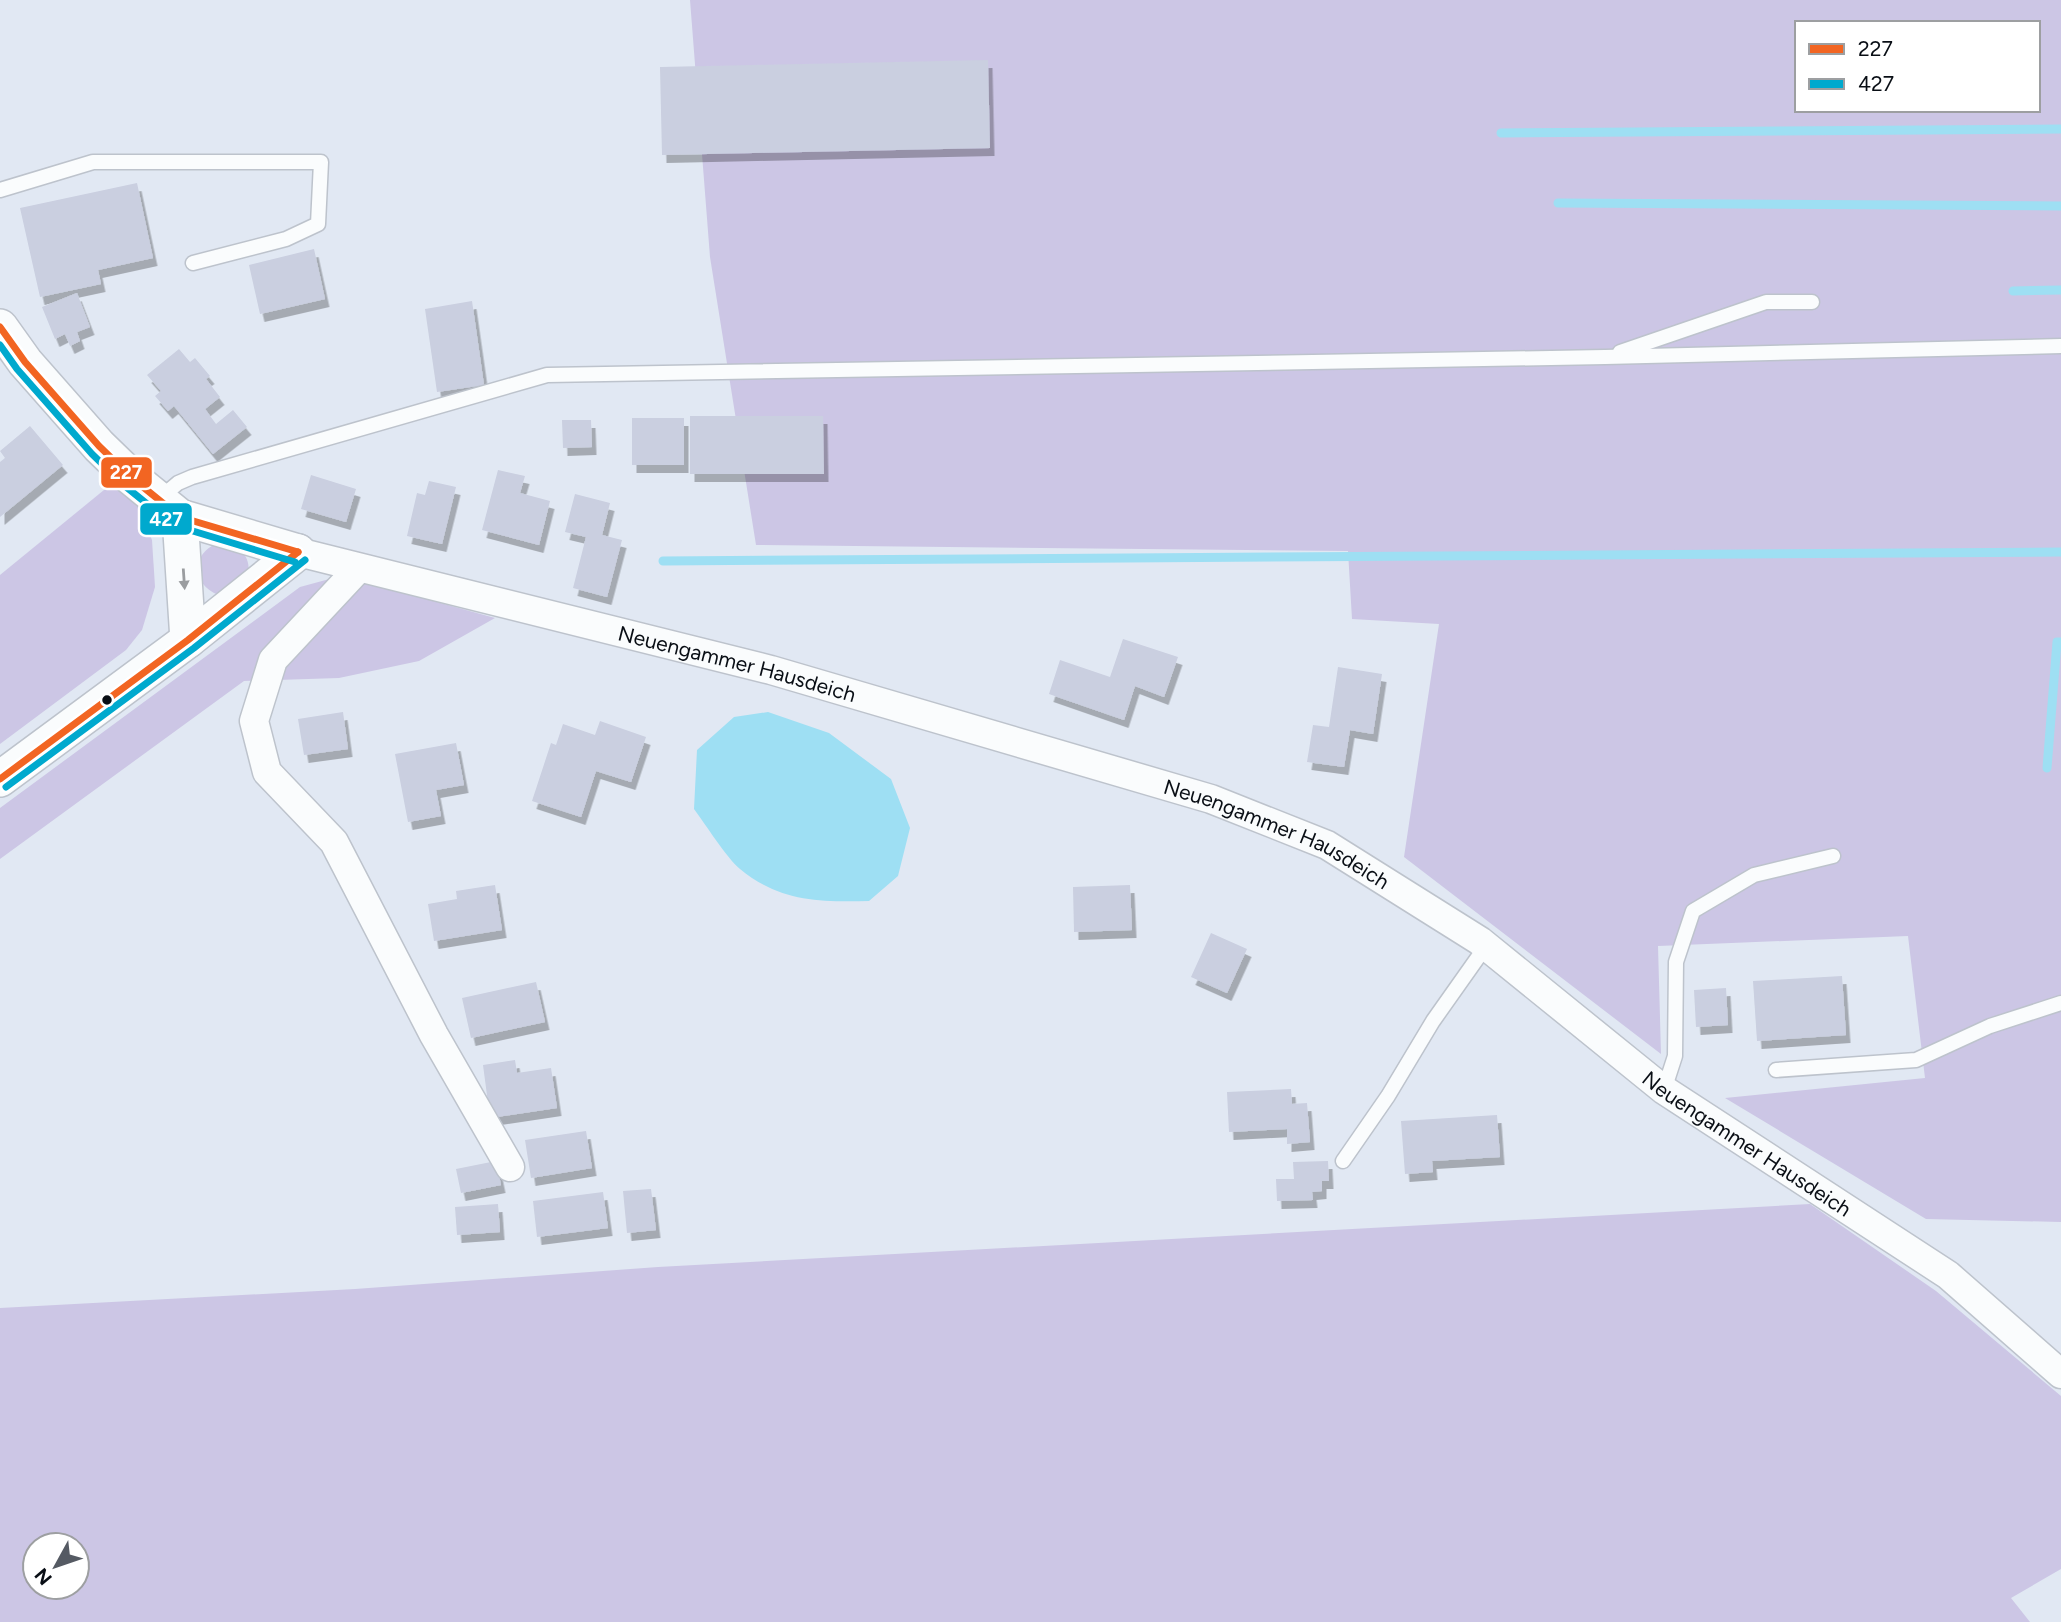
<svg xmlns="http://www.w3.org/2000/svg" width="2061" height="1622" font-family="Figtree,sans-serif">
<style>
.green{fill:#ccc6e5;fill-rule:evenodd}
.water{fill:#9edff3}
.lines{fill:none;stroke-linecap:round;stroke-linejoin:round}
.stream{stroke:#9edff3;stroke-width:9}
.building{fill:#cacfe0;filter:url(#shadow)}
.service-casing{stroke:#bdc3cc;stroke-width:17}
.minor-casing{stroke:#bdc3cc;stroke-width:31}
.tertiary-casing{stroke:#bdc3cc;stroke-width:38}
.service{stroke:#fafcfd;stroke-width:14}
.minor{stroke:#fafcfd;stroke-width:28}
.tertiary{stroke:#fafcfd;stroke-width:35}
.bus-1-casing{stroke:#fff;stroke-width:12}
.bus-2-casing{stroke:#fff;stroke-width:12}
.bus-1{stroke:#f26522;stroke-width:7}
.bus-2{stroke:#00a9ce;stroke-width:7}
.oneway{fill:#9a9da0}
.bus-dot{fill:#090e15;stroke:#fff;stroke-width:2.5}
.labels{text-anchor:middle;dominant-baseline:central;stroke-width:5;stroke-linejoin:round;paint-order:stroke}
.street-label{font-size:21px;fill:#090e15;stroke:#fff}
.line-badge{stroke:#fff;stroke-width:2.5}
.badge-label{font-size:19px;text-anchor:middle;font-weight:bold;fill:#fff}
</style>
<defs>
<filter id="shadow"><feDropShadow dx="4.5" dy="8" stdDeviation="0" flood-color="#0004"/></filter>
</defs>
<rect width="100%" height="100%" fill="#e1e8f3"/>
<g class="green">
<path d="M690,0H2061V1222L1926,1219L1725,1098L1925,1078L1908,936L1658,946L1661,1054L1404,857L1439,624L1352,619L1348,551L756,545L710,257ZM1797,23H2038V110H1797Z"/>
<polygon points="115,481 138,506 152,540 155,587 142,630 126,650 0,744 0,575"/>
<path d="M217,543C237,549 249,549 249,573L218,595C191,583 191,555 217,543Z"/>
<polygon points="333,578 368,583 495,618 419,661 339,678 244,681 0,859 0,808 300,587"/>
<path d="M1810,1204L1936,1291L2061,1396V1569L2011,1598L2030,1622H0V1308L355,1289L658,1267ZM35,1545H77V1587H35Z"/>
</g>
<path class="water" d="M768,712L829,733L891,779L910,828L898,876L869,901C820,902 780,902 740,869C726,857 706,825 694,809L697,750L734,717Z"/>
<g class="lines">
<g class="stream">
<polyline points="1501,133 2061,129"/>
<polyline points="1558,203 2061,206"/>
<polyline points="2013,291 2061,290"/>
<polyline points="663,561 2061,552"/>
<polyline points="2047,768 2057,642 2061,642"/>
</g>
</g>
<g class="building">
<polygon points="988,60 990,148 662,155 660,67"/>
<polygon points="137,183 153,258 98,270 101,284 40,297 20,208"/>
<polygon points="314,249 325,299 260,314 249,265"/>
<polygon points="77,293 90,327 77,332 80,341 70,346 65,334 55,339 42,307"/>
<polygon points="472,301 484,385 437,392 425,309"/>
<polygon points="179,349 190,362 195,358 210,376 206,379 220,397 205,409 216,424 233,410 247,427 213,454 174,406 168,411 155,396 161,391 147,375"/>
<polygon points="690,416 823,416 824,474 690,474"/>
<rect x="632" y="418" width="52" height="47"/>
<polygon points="562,420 591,420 592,447 563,448"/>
<polygon points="30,426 63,465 0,517 0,462 5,458 0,451"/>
<polygon points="498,470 525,476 520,493 550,501 539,545 482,530"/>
<polygon points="311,475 356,489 346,522 301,509"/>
<polygon points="429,481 456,487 442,544 407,536 417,493 425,495"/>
<polygon points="575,494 610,503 602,535 622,540 607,597 573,588 586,537 565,532"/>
<polygon points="1123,639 1178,657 1164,697 1135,686 1124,720 1049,694 1060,660 1110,677"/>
<polygon points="1338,667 1382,674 1373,734 1350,730 1344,767 1307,762 1313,725 1329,727"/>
<polygon points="343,712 348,749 304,755 298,719"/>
<polygon points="600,721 646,737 631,782 596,771 581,817 532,801 551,743 556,745 563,724 595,735"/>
<polygon points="456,743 464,785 436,790 441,816 408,822 395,754"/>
<polygon points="495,885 502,930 434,941 428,904 457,899 456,891"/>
<polygon points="1130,885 1132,930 1074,932 1073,887"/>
<polygon points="1211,933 1247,949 1227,993 1191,977"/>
<polygon points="1842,976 1846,1035 1757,1041 1753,981"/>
<polygon points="536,982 545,1022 471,1038 462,998"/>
<polygon points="1726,988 1728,1025 1696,1027 1694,990"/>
<polygon points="515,1060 517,1073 551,1068 557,1108 490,1118 483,1065"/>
<polygon points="1291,1089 1292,1104 1307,1103 1310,1142 1287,1144 1287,1129 1229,1132 1227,1092"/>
<polygon points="1497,1115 1500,1157 1432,1161 1433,1172 1405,1174 1401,1121"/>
<polygon points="586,1131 592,1168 531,1178 525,1140"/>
<polygon points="496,1161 501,1185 461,1193 456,1169"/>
<polygon points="1328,1161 1329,1181 1322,1181 1322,1191 1312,1192 1313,1200 1277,1201 1276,1179 1294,1179 1293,1162"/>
<polygon points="651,1189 656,1230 627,1233 623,1191"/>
<polygon points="603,1192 608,1228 537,1237 533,1201"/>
<polygon points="498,1204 500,1232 457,1235 455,1207"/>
</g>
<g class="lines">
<defs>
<g id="service">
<polyline points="0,190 93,162 321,162 318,224 286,239 193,263"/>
<polyline points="1620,352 1766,302 1812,302"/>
<polyline points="159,499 178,483 192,477 547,375 1605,357 2061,346"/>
<polyline points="1776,1070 1916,1060 1990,1026 2061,1003"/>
<polyline points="1664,1090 1675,1056 1676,962 1693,911 1754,875 1833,856"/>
<polyline points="1343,1161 1388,1096 1433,1021 1486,946"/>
</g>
<g id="minor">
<path id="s1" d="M298,552L771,670L1211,799L1327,845L1480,941L1664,1090L1948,1275L2061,1374"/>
<polyline points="359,568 273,660 254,721 267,772 334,842 434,1035 510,1167"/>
</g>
<g id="tertiary">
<polyline points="0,327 25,362 99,446 132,478 180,517 298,552"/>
<polyline points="180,517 188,640"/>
<polyline points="0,779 188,640 298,552"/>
</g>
</defs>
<use href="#service" class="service-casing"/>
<use href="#minor" class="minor-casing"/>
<use href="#tertiary" class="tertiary-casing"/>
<use href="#service" class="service"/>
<use href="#minor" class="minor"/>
<use href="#tertiary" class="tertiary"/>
<defs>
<g id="bus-1">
<polyline points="0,327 25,362 99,446 132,478 180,517 298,552"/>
<polyline points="0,779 188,640 298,552"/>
</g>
<g id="bus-2">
<polyline points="0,345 17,369 92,454 125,486 173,525 295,562"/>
<polyline points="6,787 194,648 305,560"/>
</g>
</defs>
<use href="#bus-1" class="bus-1-casing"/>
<use href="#bus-2" class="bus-2-casing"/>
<use href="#bus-1" class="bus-1"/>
<use href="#bus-2" class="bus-2"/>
</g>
<defs><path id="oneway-solid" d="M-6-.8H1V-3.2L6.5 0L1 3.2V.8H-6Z" transform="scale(1.75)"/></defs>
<use class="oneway" href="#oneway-solid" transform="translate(184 579) rotate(86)"/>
<circle class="bus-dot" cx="107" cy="700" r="6"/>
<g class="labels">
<g class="street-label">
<text stroke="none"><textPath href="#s1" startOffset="453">Neuengammer Hausdeich</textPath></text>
<text stroke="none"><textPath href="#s1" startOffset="1020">Neuengammer Hausdeich</textPath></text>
<text stroke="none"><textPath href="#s1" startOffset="1587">Neuengammer Hausdeich</textPath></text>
</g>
</g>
<g class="line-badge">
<rect x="100" y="456" width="53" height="33" rx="7" fill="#f26522"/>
<rect x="139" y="502" width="54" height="34" rx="7" fill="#00a9ce"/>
</g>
<g class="badge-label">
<text x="126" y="479">227</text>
<text x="166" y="526">427</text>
</g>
<rect x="1795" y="21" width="245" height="91" fill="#ffffff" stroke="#9d9fa1" stroke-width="2"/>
<rect x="1809" y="44" width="35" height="10" fill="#f26522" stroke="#9d9fa1" stroke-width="2"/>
<text x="1858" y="56" font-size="21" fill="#090e15">227</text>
<rect x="1809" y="79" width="35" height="10" fill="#00a9ce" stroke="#9d9fa1" stroke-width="2"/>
<text x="1858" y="91" font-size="21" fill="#090e15">427</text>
<g transform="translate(56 1566) rotate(230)"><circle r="33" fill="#ffffff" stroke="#9d9fa1" stroke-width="2"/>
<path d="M0-5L12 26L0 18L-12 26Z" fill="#555a63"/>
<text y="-10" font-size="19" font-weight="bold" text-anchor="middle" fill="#090e15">N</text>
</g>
</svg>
